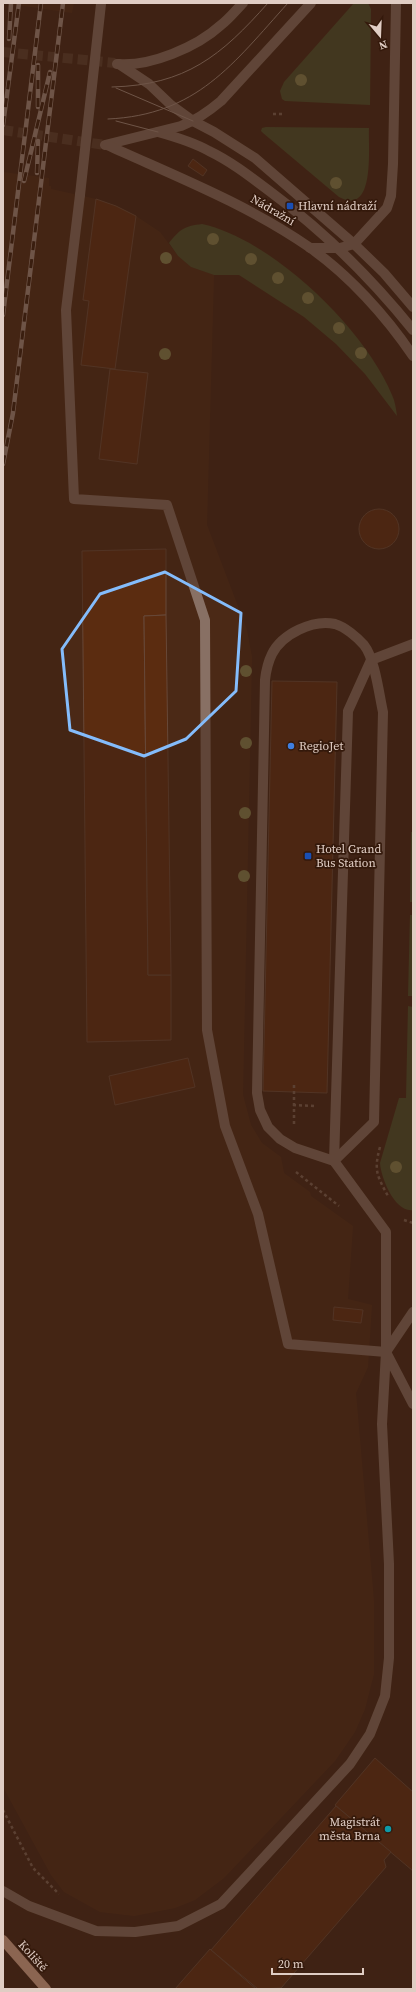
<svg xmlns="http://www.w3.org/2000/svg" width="416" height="1992" font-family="'Source Serif 4',serif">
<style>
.built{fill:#4b2916}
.green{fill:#46502d}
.building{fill:#5b2c10;stroke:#674838}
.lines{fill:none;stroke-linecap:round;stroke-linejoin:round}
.minor-tunnel{stroke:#573c2e;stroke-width:10;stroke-dasharray:10 5;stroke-linecap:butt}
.path{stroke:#7d6558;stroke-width:2.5;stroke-dasharray:3 3;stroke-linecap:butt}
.minor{stroke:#887064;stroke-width:10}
.major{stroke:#e7b59c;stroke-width:10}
.tram{stroke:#a79186;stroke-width:1}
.rail-casing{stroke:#a79186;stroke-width:4.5}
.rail{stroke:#34190b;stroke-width:3;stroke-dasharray:9;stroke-linecap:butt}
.minor-bridge{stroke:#887064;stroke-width:10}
.tree{fill:#868752}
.marked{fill:none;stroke:#84bcfb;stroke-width:3;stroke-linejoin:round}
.transit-dot{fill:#1a4fb4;stroke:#34190b;stroke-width:1.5}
.shop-dot{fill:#3f7fe0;stroke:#34190b;stroke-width:1.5}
.culture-dot{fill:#0f9aa8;stroke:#34190b;stroke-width:1.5}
.labels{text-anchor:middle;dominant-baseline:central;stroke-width:3.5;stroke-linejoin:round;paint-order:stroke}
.poi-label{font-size:12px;fill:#e0cdc4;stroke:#34190b;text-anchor:start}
.street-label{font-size:12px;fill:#e0cdc4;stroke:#34190b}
</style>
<rect width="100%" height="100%" fill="#3f2314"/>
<g class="built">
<polygon points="74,3 72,13 3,3 123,3"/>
<polygon points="3,172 49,178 49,186 51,186 51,189 96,199 116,206 136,216 160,232 178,256 191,267 214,275 207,525 247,630 252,657 243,1095 251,1125 262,1143 281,1157 284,1173 310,1192 311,1196 353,1226 348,1299 372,1305 368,1367 356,1393 374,1601 374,1674 365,1709 355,1732 335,1761 224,1878 195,1900 175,1908 134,1916 100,1912 64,1892 51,1875 3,1787"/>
</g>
<g class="green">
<polygon points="354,3 368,3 371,9 370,105 285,101 282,99 280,91 284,82"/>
<path d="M266,127L369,128C368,147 376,217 339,197L263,133L261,131L262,128Z"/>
<path d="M202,224C272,239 365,329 392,395C395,401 396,409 397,416L365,374L336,344L304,317L239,275H214L191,267L178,256L169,243C180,229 185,226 202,224Z"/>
<polygon points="411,832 413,832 413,902 410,902"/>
<polygon points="410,915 413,915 413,996 408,996"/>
<path d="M408,1006L413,1007V1210C395,1213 381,1178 380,1163L399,1098H406Z"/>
</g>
<g class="building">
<polygon points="193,159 207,170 203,176 188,166"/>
<polygon points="96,199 116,206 136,216 115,369 81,365 89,301 83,300"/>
<polygon points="110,369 148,373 137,464 99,459"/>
<circle cx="379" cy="529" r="20"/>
<polygon points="166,549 166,615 144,616 148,975 171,975 171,1040 87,1042 82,551"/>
<polygon points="166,615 171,975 148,975 144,616"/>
<polygon points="272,681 337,682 327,1093 263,1091"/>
<polygon points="188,1058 195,1087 115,1105 109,1076"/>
<polygon points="334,1307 363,1310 361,1323 333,1320"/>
<polygon points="375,1758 413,1792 413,1871 335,1805"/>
<polygon points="336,1806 391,1852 384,1860 386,1867 281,1988 258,1989 211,1950"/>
<polygon points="210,1949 211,1950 256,1989 175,1989"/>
</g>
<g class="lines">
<g class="minor-tunnel">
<polyline points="3,52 115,63"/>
<polyline points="3,130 105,145"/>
</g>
<g class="path">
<polyline points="273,114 282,114"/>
<polyline points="294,1085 294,1124"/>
<polyline points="293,1105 316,1106"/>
<path d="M380,1147C373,1172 378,1177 389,1198"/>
<polyline points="296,1172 339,1206"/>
<polyline points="404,1220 413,1223"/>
<polyline points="3,1810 33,1868 59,1894"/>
</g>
<g class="minor">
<path d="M117,64C150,67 197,47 221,25C229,19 236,10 243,3"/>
<polyline points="119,64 149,84 171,105 193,121 214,132 255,158 354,244 384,273 413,307"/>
<path d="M158,132C176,137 193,142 209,151C232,162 252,178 272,193C326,233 371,278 413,330"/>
<path d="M105,145L181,126C197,120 208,112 221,101L311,3"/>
<path d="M107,145C175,176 247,204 309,247C349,275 386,316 413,356"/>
<polyline points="80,195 66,310 74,499 167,505 205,620 207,1030 225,1126 258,1214 288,1344 386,1352"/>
<polyline points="310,248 340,248 354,244 387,208 391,196 393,164 396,3"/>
<polyline points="334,1161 348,711 371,660 413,644"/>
<polyline points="386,1352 413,1404"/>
<polyline points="386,1352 413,1312"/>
<path d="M3,1891L29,1906L96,1931L135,1932L178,1926L221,1904L350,1764L370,1734L385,1696L389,1658V1564L382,1424L386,1352V1232L334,1161L295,1148L280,1139L268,1127L260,1110L257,1093L265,680C266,671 268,662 272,654C282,634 313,619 335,624C345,627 357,637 364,645C375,659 379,694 383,712L374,1122L334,1161"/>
</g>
<polyline class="major" points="3,1940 46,1989"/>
<g class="tram">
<path d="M112,87C186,85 221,56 268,3"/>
<polyline points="116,88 193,121"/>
<path d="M108,119C197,115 233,64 288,3"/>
<polyline points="116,121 158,132"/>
</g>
<defs>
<g id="rail">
<polyline points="9,39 11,3"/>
<polyline points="38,107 38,65"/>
<polyline points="3,125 19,3"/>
<polyline points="37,173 38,141"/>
<polyline points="24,181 50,72"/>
<polyline points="3,315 41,3"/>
<polyline points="3,464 13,413 63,3"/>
</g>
</defs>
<use href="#rail" class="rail-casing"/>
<use href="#rail" class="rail"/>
<polyline class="minor-bridge" points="80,195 101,4"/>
</g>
<g class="tree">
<circle cx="301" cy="80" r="6"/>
<circle cx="336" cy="183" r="6"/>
<circle cx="213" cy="239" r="6"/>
<circle cx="166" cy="258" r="6"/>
<circle cx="251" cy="259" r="6"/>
<circle cx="278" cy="278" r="6"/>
<circle cx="308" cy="298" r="6"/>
<circle cx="339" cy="328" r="6"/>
<circle cx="361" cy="353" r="6"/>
<circle cx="165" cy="354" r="6"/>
<circle cx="246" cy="671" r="6"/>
<circle cx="246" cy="743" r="6"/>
<circle cx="245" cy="813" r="6"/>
<circle cx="244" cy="876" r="6"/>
<circle cx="396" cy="1167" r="6"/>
</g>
<path d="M0 0H416V1992H0ZM165,572L241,613L236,691L186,739L144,756L70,730L62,649L100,594Z" fill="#3f2314" fill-opacity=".55" fill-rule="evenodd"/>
<path class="marked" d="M165,572L241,613L236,691L186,739L144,756L70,730L62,649L100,594Z"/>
<g class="transit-dot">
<rect x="286" y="202" width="8" height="8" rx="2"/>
<rect x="304" y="852" width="8" height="8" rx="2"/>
</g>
<circle class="shop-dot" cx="291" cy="746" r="4"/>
<circle class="culture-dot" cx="388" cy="1829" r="4"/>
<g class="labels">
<g class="poi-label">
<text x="298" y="206">Hlavní nádraží</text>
<text x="299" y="746">RegioJet</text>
<text x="316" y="849">Hotel Grand<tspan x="316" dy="14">Bus Station</tspan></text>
<text x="380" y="1822" text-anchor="end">Magistrát<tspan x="380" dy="14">města Brna</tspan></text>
</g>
<g class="street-label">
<text transform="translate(273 210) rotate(30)">Nádražní</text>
<text transform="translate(33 1956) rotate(48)">Koliště</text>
</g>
</g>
<rect width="416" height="1992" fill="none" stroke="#e0cdc4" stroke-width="8"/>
<g transform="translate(380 36) rotate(161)" stroke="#34190b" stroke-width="3" paint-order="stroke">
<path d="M0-3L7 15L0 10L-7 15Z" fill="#e0cdc4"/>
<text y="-6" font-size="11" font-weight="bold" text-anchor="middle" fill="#e0cdc4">N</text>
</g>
<path d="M272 1968v6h91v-6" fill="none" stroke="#e0cdc4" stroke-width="2"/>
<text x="278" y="1968" font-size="12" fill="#e0cdc4" stroke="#34190b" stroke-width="3" paint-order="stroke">20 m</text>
</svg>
